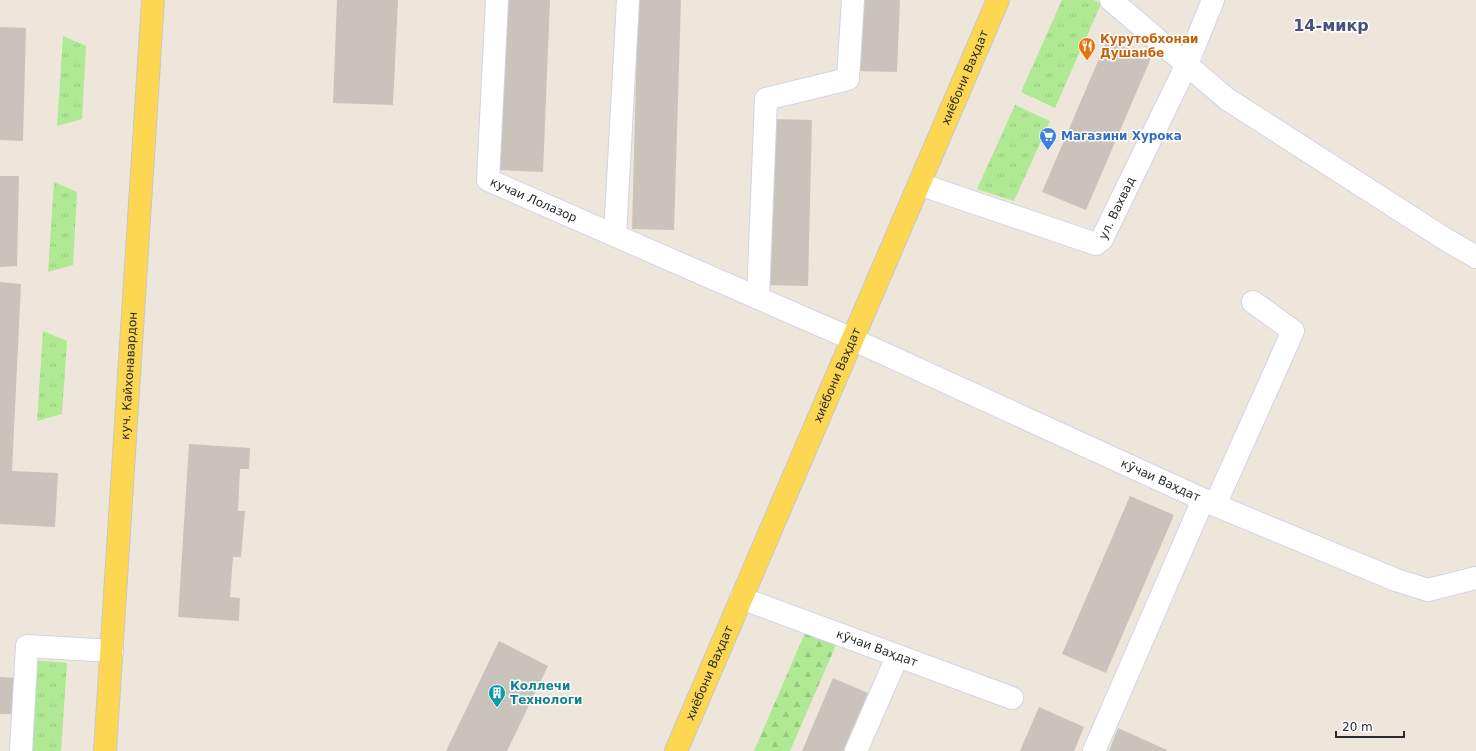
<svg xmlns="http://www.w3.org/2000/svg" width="1476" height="751" font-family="'DejaVu Sans',sans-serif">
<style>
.grass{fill:url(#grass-tufts)}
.forest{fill:url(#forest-firs)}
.building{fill:#c9c3bb}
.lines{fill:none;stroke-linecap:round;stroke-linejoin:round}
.minor-casing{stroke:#d0d4e5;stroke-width:24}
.major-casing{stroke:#c8c8c8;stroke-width:24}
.minor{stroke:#fff;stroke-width:22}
.major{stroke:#fdd751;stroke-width:22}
.labels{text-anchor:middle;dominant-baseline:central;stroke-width:3;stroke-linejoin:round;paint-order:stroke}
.food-label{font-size:12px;font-weight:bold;fill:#c56008;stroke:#fff;text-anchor:start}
.street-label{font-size:12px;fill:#2b2b2b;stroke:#fff}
.shop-label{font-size:12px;font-weight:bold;fill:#366cbe;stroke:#fff;text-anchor:start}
.culture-label{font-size:12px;font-weight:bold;fill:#0d838f;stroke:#fff;text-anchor:start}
.district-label{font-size:16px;font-weight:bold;fill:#475080;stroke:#fff}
</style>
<defs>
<pattern id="grass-tufts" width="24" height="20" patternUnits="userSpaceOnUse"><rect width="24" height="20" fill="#afe993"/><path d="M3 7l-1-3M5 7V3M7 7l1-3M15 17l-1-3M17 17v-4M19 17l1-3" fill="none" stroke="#97c87f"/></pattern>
<pattern id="forest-firs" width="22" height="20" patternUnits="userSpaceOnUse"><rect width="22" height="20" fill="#afe993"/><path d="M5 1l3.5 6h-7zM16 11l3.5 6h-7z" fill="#97c87f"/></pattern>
</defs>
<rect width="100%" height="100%" fill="#eee6db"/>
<g class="grass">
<polygon points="1062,0 1094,0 1101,4 1055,108 1021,92"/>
<polygon points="63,36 86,46 82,119 57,126"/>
<polygon points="1015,105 1050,121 1014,201 977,189"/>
<polygon points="54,182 77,192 73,265 48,272"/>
<polygon points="43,331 67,341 62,414 37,421"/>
<polygon points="33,660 67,663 61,751 27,751"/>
</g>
<polygon class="forest" points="807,628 836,645 790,751 754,751"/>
<g class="building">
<polygon points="337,0 398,0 393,105 333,103"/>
<polygon points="505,0 550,0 543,172 499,170"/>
<polygon points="638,0 681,0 674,230 632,229"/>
<polygon points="860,0 900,0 897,72 857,71"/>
<polygon points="0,27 26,28 23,141 0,140"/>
<polygon points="1107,40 1151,58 1086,210 1042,192"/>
<polygon points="770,119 812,120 808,286 765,285"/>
<polygon points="0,176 19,176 17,266 0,267"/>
<polygon points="0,282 21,284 12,471 58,473 55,527 0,524"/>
<polygon points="189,444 250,448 249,469 240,469 238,511 245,511 241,557 233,557 230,597 240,598 239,621 178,617"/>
<polygon points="1130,496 1174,515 1106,673 1062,654"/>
<polygon points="499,641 548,666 507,751 446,751"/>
<polygon points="0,677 18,678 16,714 0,714"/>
<polygon points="833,678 868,693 843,751 802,751"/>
<polygon points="1039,707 1084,727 1074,751 1020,751"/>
<polygon points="1118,728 1167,750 1166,751 1109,751"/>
</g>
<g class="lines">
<defs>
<g id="minor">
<path id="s1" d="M497,0L488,180L852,339L1215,505L1396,580L1428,590L1476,578"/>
<polyline points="1111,0 1227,99 1445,239 1476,257"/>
<path id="s2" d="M919,184L1096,244L1102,239L1187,64L1213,0"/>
<polyline points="615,235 628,0"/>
<polyline points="758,298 766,99 848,79 853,0"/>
<polyline points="1215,505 1293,331 1253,302"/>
<path id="s3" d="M741,598L1012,698"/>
<polyline points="21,751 27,646 112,651"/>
<polyline points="856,751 897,657"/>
<polyline points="1094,751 1203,500"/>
</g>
<g id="major">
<path id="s4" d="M105,751L153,0"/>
<path id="s5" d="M676,751L998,0"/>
</g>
</defs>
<use href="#minor" class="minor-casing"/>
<use href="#major" class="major-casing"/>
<use href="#minor" class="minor"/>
<use href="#major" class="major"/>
</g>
<defs>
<symbol id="restaurant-pin" viewBox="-11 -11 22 30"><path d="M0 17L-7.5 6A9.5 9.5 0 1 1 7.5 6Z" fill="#e8710a" stroke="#fff"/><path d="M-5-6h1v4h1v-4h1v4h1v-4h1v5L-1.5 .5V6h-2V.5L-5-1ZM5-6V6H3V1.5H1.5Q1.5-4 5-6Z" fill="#fff"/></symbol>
<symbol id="supermarket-pin" viewBox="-11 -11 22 30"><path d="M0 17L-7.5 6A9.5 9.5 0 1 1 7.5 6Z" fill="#3f7fe0" stroke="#fff"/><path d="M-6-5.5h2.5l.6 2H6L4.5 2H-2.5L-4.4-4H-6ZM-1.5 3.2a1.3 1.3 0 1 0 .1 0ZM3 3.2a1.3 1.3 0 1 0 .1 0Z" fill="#fff"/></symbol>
<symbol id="building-pin" viewBox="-11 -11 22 30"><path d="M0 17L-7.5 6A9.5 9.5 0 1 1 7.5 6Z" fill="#0f9aa8" stroke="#fff"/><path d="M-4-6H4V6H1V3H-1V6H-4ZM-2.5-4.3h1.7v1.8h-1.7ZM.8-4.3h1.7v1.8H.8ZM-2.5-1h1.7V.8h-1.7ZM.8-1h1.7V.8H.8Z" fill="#fff"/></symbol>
</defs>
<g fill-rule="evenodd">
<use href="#restaurant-pin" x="1077" y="36" width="20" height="27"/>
<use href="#supermarket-pin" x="1038" y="126" width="20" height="27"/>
<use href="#building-pin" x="487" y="683" width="20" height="27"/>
</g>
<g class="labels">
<g class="food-label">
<text x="1100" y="39">Курутобхонаи<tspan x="1100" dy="14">Душанбе</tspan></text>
</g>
<g class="street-label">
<text stroke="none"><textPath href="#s5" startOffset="733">хиёбони Ваҳдат</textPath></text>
<text stroke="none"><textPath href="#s1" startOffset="230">кучаи Лолазор</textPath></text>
<text stroke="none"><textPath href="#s2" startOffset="229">ул. Вахвад</textPath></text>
<text stroke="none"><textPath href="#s5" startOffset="409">хиёбони Ваҳдат</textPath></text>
<text stroke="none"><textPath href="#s4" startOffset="376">куч. Кайхонавардон</textPath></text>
<text stroke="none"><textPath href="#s1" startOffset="917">кӯчаи Ваҳдат</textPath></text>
<text stroke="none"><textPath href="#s3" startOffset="145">кӯчаи Ваҳдат</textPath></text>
<text stroke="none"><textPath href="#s5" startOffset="85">хиёбони Ваҳдат</textPath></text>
</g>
<g class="shop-label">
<text x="1061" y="136">Магазини Хурока</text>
</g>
<g class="culture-label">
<text x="510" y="686">Коллечи<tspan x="510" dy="14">Технологи</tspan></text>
</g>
<g class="district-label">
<text x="1331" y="25">14-микр</text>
</g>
</g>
<path d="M1336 731v6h68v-6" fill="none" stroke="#2b2b2b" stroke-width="2"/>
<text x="1342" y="731" font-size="12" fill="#2b2b2b" stroke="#ffffff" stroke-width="3" paint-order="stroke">20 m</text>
</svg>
